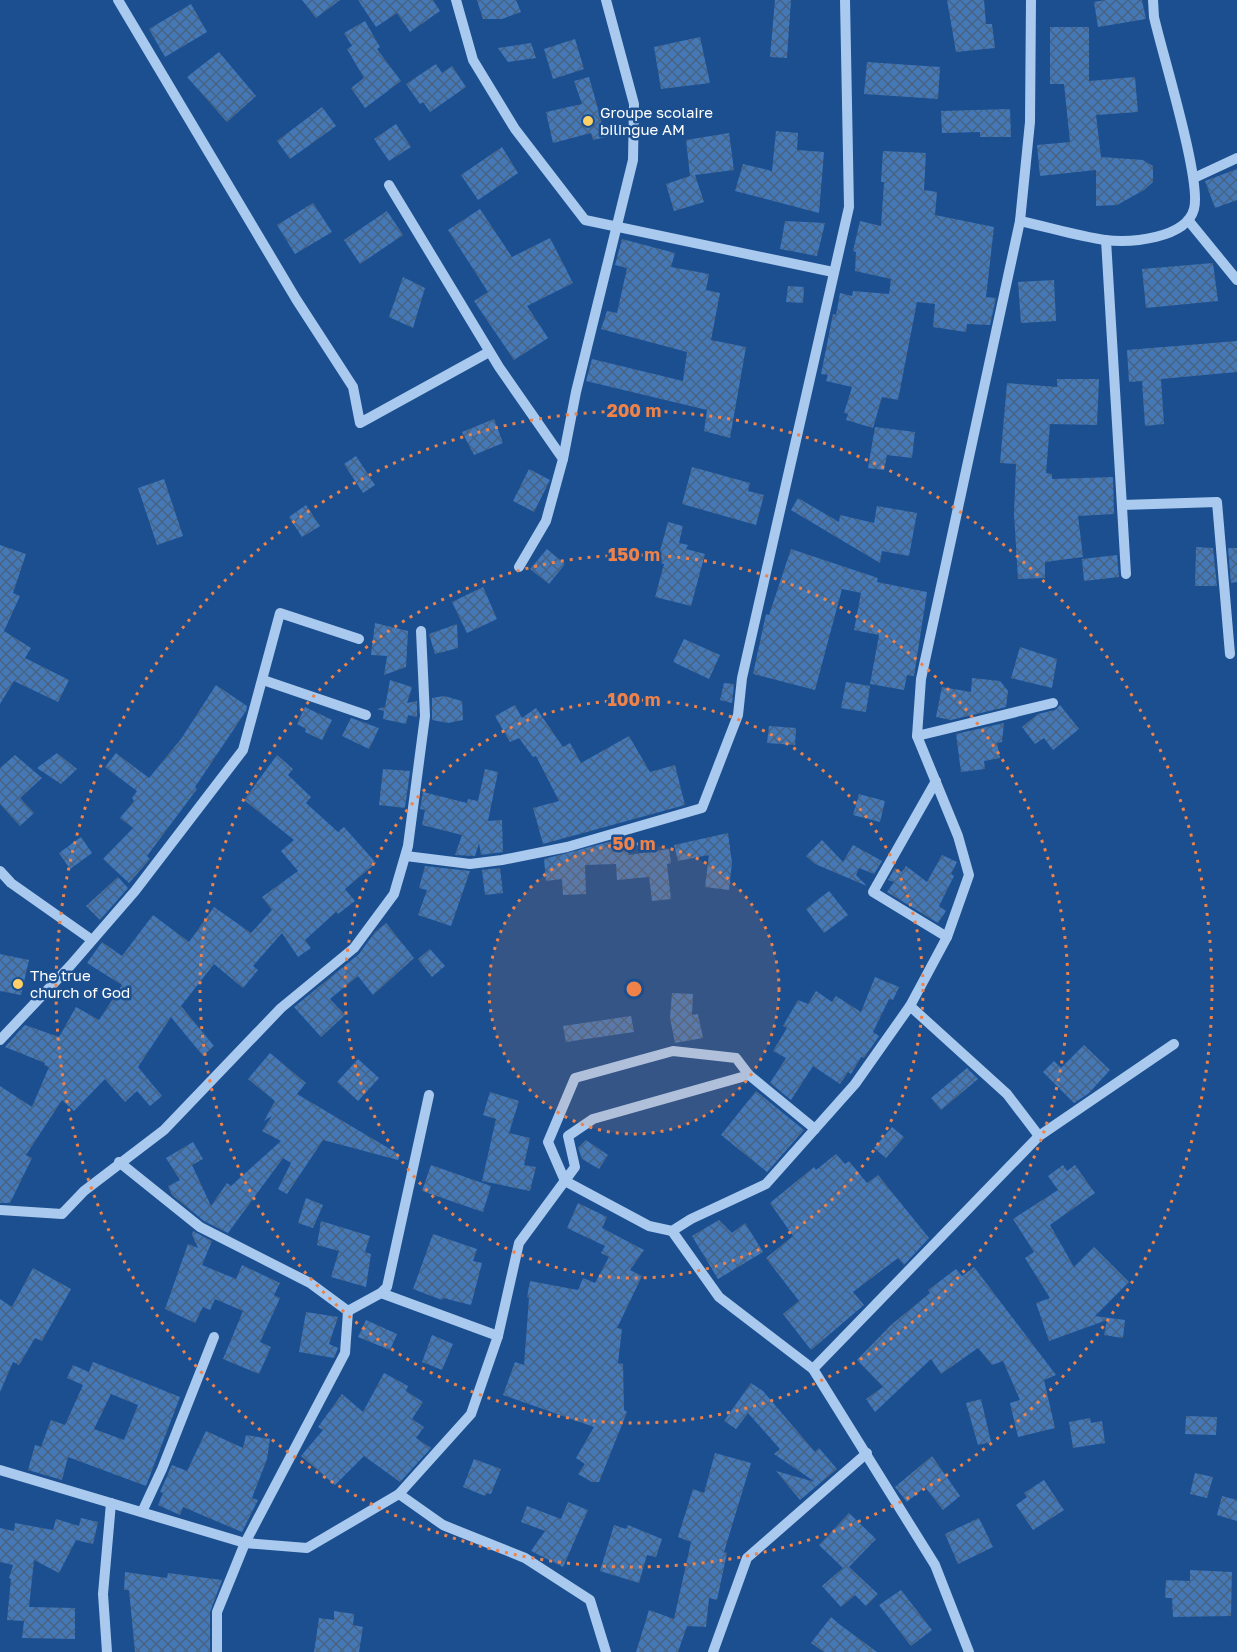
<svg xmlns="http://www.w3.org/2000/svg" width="1237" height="1652" font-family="'Golos Text',sans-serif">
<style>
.building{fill:url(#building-cross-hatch);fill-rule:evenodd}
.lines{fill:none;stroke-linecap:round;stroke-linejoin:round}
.minor{stroke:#a9c9ee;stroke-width:10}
.ring{fill:none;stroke:#ee8249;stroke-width:3;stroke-dasharray:3 6}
.poi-dot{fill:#ffd166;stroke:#1b4f8f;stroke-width:2}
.labels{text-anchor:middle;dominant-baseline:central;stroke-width:5;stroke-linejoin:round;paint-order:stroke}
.poi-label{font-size:15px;fill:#fff;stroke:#1b4f8f;text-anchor:start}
.centre{fill:#ee8249;stroke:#1b4f8f;stroke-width:3}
.ring-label{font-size:18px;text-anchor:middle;font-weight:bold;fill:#ee8249;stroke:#1b4f8f;stroke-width:5;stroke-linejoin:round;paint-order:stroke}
</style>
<defs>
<pattern id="building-cross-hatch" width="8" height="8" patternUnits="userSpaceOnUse" patternTransform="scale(1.5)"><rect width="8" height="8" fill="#4478b7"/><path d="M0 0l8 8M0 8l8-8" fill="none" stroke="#486282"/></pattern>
</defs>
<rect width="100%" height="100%" fill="#1b4f8f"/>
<g class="building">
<polygon points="302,0 340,0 316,18"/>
<polygon points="358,0 433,0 440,11 410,32 397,13 376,27"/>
<polygon points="477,0 516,0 521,12 502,19 483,19"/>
<polygon points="775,0 791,0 787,58 770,57"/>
<polygon points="947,0 984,0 986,24 992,24 995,48 956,52"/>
<polygon points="1105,0 1142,0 1146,19 1098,27 1094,2"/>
<polygon points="191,4 207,32 165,57 149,29"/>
<polygon points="365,21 380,47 377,49 401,81 365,108 351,88 364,78 347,49 352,46 344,33"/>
<polygon points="1050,27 1089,27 1089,81 1135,77 1138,112 1096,115 1101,157 1143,160 1153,166 1153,182 1144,190 1117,205 1096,206 1096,170 1040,176 1037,145 1070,142 1064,84 1050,84"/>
<polygon points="700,37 710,83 661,89 654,47"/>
<polygon points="575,39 584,69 553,79 544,49"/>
<polygon points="531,43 536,58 508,62 498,48"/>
<polygon points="219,52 256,96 227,122 187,77"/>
<polygon points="867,62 940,67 938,99 864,94"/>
<polygon points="436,64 442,73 452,66 466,87 430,112 423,102 420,104 406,84"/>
<polygon points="589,77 606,137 593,140 591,133 553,143 546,112 582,104 574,81"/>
<polygon points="322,107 336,126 290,159 277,141"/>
<polygon points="1010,109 1011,137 980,137 980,132 942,133 941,111"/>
<polygon points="396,124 411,147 389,161 374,139"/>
<polygon points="776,131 798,133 797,150 824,152 819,213 735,191 743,164 772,171"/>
<polygon points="729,133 734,170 695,175 704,202 674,211 666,184 693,175 690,176 686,140"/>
<polygon points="502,147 518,173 478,200 461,175"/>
<polygon points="883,151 926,153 924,190 937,192 935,215 994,227 986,297 996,298 990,325 967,324 966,332 933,327 935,304 917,302 898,400 882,397 873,428 846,420 848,414 844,413 852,387 826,381 828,375 821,374 833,314 836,315 840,293 852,296 853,291 889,294 891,279 855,271 856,252 853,251 860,221 881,226 884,182 881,182"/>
<polygon points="1237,169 1237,200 1215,208 1205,181"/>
<polygon points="313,203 332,232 295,254 277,225"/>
<polygon points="480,209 512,257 550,238 573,283 527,306 548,338 514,360 474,301 488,292 448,230"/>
<polygon points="387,211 403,235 360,264 344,240"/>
<polygon points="785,221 825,223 817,256 780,249"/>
<polygon points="622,239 675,253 671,267 709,274 706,290 720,293 711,340 746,347 730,438 704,431 707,410 586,381 592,359 683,381 687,352 601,329 607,311 617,313 627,268 615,265"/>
<polygon points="1213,263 1218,301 1146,308 1142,269"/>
<polygon points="403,277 425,288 413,328 389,317"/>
<polygon points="1054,280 1056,321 1021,323 1018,282"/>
<polygon points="788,286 804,287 803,303 786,302"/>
<polygon points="1237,341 1237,372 1161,379 1164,424 1145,426 1142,381 1129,382 1127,350"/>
<polygon points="1057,379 1099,379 1097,425 1050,424 1046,473 1052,474 1052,479 1113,477 1114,514 1078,516 1083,557 1045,562 1045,578 1018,579 1014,514 1016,464 1000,463 1007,383 1057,387"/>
<polygon points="494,419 503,443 474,455 462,432"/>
<polygon points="875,427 915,432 912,458 887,455 884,470 868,468"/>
<polygon points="356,456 375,485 363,493 344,464"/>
<polygon points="692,467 750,483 748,491 764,495 756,525 682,504"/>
<polygon points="529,469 550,480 534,512 513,501"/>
<polygon points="164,479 183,536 157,545 138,488"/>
<polygon points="798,498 839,522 840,515 874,523 877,506 917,513 909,556 882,551 880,563 791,510"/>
<polygon points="306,505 320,526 302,537 289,517"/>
<polygon points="668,522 683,526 679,543 688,545 686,549 705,554 691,606 655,597 664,564 657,562"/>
<polygon points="0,545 26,554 13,593 20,596 4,631 31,648 25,658 69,680 58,702 14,681 0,704"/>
<polygon points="1196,547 1213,548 1217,586 1195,586"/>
<polygon points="1228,548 1237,548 1237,582 1231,583"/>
<polygon points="547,549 565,564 549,584 530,569"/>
<polygon points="791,549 878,578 877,582 927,592 914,676 907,675 904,690 870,684 879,635 854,630 861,593 842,589 815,690 753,674 766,614 769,615"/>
<polygon points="1117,555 1119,577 1084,581 1082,559"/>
<polygon points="483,587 497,619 467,633 452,602"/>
<polygon points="375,623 408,631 406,667 384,675 387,656 371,655"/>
<polygon points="457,624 458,648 435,654 429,634"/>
<polygon points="684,639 720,655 709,679 673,662"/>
<polygon points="1020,647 1057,659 1052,688 1011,678"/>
<polygon points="972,678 1000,681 1008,691 1006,707 951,720 936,717 942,687 971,692"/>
<polygon points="390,680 412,687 407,703 417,701 417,717 408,715 406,724 383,719 384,711 377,709 385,707"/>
<polygon points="846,682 870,686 866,712 841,708"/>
<polygon points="724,683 734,684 732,703 720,700"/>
<polygon points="216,685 247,706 246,711 195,787 197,789 147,856 150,859 129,883 103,859 133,828 120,818 134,801 132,798 137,791 105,767 116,753 149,778 181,739"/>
<polygon points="444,696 462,701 463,720 448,723 432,720 432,698"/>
<polygon points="515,705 522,718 536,708 563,747 570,743 581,763 629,736 650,772 675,765 685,805 543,844 533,808 559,801 536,756 533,757 519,738 510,742 495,716"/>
<polygon points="1060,705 1079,729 1053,750 1044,738 1035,744 1022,727 1038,714 1055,710"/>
<polygon points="305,707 332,720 322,740 305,732 306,729 297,724"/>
<polygon points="351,718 379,728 369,749 342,736"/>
<polygon points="1004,723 1002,742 997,743 1000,758 984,761 985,769 961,772 956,734"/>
<polygon points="769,726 796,728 795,745 767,743"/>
<polygon points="57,753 77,769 61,784 37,768"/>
<polygon points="15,755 42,778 20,798 34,813 20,826 0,804 0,768"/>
<polygon points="277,755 293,769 288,775 311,797 306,803 338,832 344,827 376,863 345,889 355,901 338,914 336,912 305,940 311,948 298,957 282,933 253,966 258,970 243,988 214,964 181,1006 214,1046 203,1056 171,1017 138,1067 162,1096 150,1106 137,1091 125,1102 105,1079 74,1111 62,1100 26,1155 32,1158 10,1203 0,1203 0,1086 32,1107 49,1067 44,1065 45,1063 5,1047 20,1030 25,1025 59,1037 76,1007 99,1020 122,985 87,963 102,942 122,956 153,915 189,942 214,907 251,933 272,910 262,897 298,871 281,851 294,840 244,800"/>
<polygon points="383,769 410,771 405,808 379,805"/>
<polygon points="485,769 498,772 488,821 502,820 503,852 481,855 479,843 475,856 455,855 462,835 422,825 425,810 420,809 423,792 467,803 468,799 478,801"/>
<polygon points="859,794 885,801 880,822 853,815"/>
<polygon points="728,833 732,863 729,890 705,887 709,855 678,861 674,845"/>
<polygon points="81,837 92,853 70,869 59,853"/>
<polygon points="620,839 629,855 669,849 671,863 667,864 671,899 652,901 649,877 617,880 616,864 585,865 586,894 563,895 562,879 546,881 544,859"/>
<polygon points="822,840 843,862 853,845 882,861 874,874 859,868 856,875 867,886 815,864 806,856"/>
<polygon points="942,855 957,862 951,874 954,876 939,906 946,911 938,923 887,892 894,882 888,880 895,868 902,872 906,866 927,882"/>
<polygon points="425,866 470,871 451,926 418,915 427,890 419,888"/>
<polygon points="500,868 503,893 485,895 482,870"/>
<polygon points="118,877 128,888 100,920 86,906"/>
<polygon points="829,891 848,915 824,933 806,909"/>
<polygon points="386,923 414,958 373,995 358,976 330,999 345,1015 321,1037 294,1007 359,954 375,932"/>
<polygon points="430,949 445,966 432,977 418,959"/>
<polygon points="0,954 29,960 21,995 0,991"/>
<polygon points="875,977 899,987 893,1000 889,999 873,1032 879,1036 864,1058 861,1057 851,1074 848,1072 840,1084 813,1066 791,1100 770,1083 786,1058 773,1051 787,1028 783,1026 798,1000 808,1004 816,991 832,1002 836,996 861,1012"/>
<polygon points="672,993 693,994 692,1015 698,1014 703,1038 675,1043 670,1018"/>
<polygon points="631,1016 634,1032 566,1042 563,1026"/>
<polygon points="1084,1045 1110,1070 1089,1093 1074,1103 1043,1072 1054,1061 1061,1068"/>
<polygon points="270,1053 306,1083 297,1094 400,1155 398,1160 323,1140 287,1194 278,1189 291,1163 283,1158 228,1233 204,1221 172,1195 168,1186 180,1180 166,1158 193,1142 203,1159 192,1165 211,1206 227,1183 231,1186 281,1141 262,1131 272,1116 264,1121 275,1101 248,1079"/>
<polygon points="358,1059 379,1078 358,1101 337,1082"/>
<polygon points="967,1068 978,1079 941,1110 931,1098"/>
<polygon points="756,1091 804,1130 767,1172 721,1135"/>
<polygon points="490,1092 519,1101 509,1133 530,1138 524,1165 536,1167 530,1191 482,1181 496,1119 483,1115"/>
<polygon points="892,1127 904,1137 886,1158 874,1148"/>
<polygon points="586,1140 608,1155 599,1169 582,1159 580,1153 578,1148"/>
<polygon points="836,1154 845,1164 849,1161 867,1183 878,1175 929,1238 904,1265 898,1258 853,1292 864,1305 811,1350 783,1314 799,1301 766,1258 793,1236 770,1203 814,1167 816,1170"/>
<polygon points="431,1165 491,1186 483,1212 422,1191"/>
<polygon points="1063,1165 1067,1171 1075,1165 1095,1193 1050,1225 1074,1267 1094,1247 1129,1282 1095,1316 1125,1320 1123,1338 1104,1335 1107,1320 1049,1341 1036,1303 1050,1298 1025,1258 1034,1252 1013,1219 1058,1190 1048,1176"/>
<polygon points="306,1198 323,1205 313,1228 298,1223"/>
<polygon points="578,1203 607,1217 602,1228 644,1250 630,1270 642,1276 617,1328 622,1329 618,1363 623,1364 624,1410 627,1412 599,1482 592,1482 578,1474 585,1464 576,1458 594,1427 503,1395 515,1362 524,1365 529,1298 527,1297 530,1281 578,1290 583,1278 595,1283 609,1257 601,1253 605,1246 567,1228"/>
<polygon points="719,1220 732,1233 745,1223 763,1252 718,1279 692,1236"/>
<polygon points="321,1221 370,1236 365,1252 371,1254 366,1287 331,1277 339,1251 317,1245"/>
<polygon points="193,1231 212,1241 202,1265 236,1279 242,1265 280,1283 274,1295 280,1298 260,1342 271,1347 259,1374 223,1359 243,1311 215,1299 210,1310 203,1307 195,1323 165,1309 188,1244 198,1248 192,1235"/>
<polygon points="433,1234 477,1249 473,1261 482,1263 471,1305 443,1298 442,1300 413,1289"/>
<polygon points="974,1267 1056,1375 1044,1380 1055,1428 1018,1437 1010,1403 1020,1400 1003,1361 992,1365 978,1348 941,1374 931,1359 875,1412 866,1399 883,1387 857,1360 891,1325 930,1293 928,1290 956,1269 962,1276"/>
<polygon points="33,1268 71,1289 42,1341 35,1338 19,1365 13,1362 0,1392 0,1299 12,1307"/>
<polygon points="306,1312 338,1317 329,1344 338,1348 334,1358 299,1352"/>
<polygon points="366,1320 397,1334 390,1350 358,1337"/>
<polygon points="432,1335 453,1344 442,1370 422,1362"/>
<path d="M93,1362L180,1397L146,1486L68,1457L62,1480L28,1470L35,1445L41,1447L51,1420L65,1425L83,1385L67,1378L73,1365L89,1372ZM111,1394L138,1405L124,1440L94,1429Z"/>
<polygon points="384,1373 408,1386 406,1391 423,1402 412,1419 424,1427 416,1438 431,1448 400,1482 364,1456 335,1485 301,1456 323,1430 318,1427 342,1394 363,1412"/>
<polygon points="751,1383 763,1391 815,1452 819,1448 837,1469 800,1500 776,1471 815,1482 774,1454 780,1449 748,1413 736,1429 724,1421"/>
<polygon points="981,1399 991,1442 978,1445 966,1403"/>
<polygon points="1186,1416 1217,1417 1216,1435 1185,1434"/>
<polygon points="1090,1418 1091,1423 1102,1421 1105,1443 1073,1448 1069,1422"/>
<polygon points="206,1431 243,1448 246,1435 270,1439 267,1459 252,1498 258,1500 242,1532 183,1507 180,1515 158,1505 163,1493 160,1492 172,1465 187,1471"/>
<polygon points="715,1453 751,1463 724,1552 727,1553 717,1600 709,1598 706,1627 687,1626 678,1652 636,1652 649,1610 674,1619 691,1542 678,1537 693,1489 704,1493"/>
<polygon points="932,1456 960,1496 943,1510 925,1487 907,1502 895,1487"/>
<polygon points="474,1459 501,1469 491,1494 487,1493 485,1496 463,1487"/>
<polygon points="1195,1473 1213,1477 1207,1498 1190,1494"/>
<polygon points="1044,1480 1064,1510 1033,1530 1016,1505 1027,1497 1024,1493"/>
<polygon points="1222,1496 1237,1500 1237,1521 1217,1515"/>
<polygon points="568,1502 588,1510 563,1567 531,1551 545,1531 521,1522 527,1506 561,1519"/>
<polygon points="849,1513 876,1539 849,1567 878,1594 866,1606 855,1595 841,1607 822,1586 843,1568 819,1545"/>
<polygon points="81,1518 98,1522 93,1544 76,1540 59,1573 34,1560 29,1607 75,1608 75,1639 22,1638 24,1621 7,1620 11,1579 9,1578 13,1565 0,1562 0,1528 14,1531 15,1523 53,1530 56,1519 79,1526"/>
<polygon points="979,1518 993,1547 958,1564 945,1534"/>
<polygon points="614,1525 626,1529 628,1525 662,1539 656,1557 647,1555 639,1583 600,1571"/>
<polygon points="1190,1570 1232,1572 1231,1616 1173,1617 1172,1598 1165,1598 1166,1580 1190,1581"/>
<polygon points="125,1572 167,1578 168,1573 222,1580 210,1612 210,1652 135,1652 129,1590 124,1590"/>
<polygon points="901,1590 932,1630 911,1646 879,1605"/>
<polygon points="334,1611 354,1614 353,1625 363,1627 359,1652 314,1652 319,1618 334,1620"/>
<polygon points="831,1617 839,1624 877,1652 824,1652 811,1643"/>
</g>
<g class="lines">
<g class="minor">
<polyline points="118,0 296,299 353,387 360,423 489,352"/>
<polyline points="456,0 473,60 515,129 585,220 833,272"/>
<polyline points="1031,0 1030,122 1020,221 921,679 917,736 1053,703"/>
<polyline points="1194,178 1237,158"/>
<polyline points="389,185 499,367 563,459 546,521 519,567"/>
<polyline points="1188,220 1237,280"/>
<path d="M1020,221C1048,227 1077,236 1105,240C1130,243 1186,239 1194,209C1202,181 1162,53 1154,17L1153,0"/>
<polyline points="1106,240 1126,574"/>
<polyline points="563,459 576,392 633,160 634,104 606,0"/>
<polyline points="1122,505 1217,502 1230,654"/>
<polyline points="263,680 366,715"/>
<polyline points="936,781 873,892 947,937"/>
<polyline points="406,856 470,864 502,860 567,847 702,808 738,715 742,678 849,207 845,0"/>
<polyline points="0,871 11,883 92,940"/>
<polyline points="910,1006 1007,1094 1039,1136"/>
<polyline points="0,1040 70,966 135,891 243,750 280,613 359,639"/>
<polyline points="749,1075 736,1058 673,1051 575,1078 548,1142 565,1181 649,1226 672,1231 691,1219 766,1184 855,1084 910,1006 947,937 969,875 958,836 917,736"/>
<polyline points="119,1162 200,1227 310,1283 348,1311"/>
<polyline points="0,1210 62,1214 84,1191 164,1130 281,1008 354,948 394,894 408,846 425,716 421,631"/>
<polyline points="672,1231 719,1297 813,1369 935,1565 969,1652"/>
<polyline points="381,1293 498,1336"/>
<polyline points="813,1369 1039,1136 1174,1044"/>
<polyline points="0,1470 245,1543 307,1548 399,1494 471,1414 498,1336 519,1243 575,1167 568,1136 593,1119 749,1075 815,1129"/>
<polyline points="399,1494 443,1525 525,1558 590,1600 606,1652"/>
<polyline points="142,1512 162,1469 214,1337"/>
<polyline points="107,1652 103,1594 111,1503"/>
<polyline points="217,1652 217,1612 245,1543 345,1353 348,1311 381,1293 387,1287 429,1095"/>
<polyline points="713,1652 747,1558 867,1453"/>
</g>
</g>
<circle cx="634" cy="989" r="145" fill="#ee8249" fill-opacity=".12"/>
<g class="ring">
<circle cx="634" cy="989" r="145"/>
<circle cx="634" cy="989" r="289"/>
<circle cx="634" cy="989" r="434"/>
<circle cx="634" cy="989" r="578"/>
</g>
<g class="poi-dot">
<circle cx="588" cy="121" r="6"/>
<circle cx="18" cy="984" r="6"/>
</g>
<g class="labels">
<g class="poi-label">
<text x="600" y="112">Groupe scolaire<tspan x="600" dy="17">bilingue AM</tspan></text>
<text x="30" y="975">The true<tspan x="30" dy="17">church of God</tspan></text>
</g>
</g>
<circle cx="634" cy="989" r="9" class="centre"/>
<g class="ring-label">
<text x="634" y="417">200 m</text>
<text x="634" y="561">150 m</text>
<text x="634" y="706">100 m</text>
<text x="634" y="850">50 m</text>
</g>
</svg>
